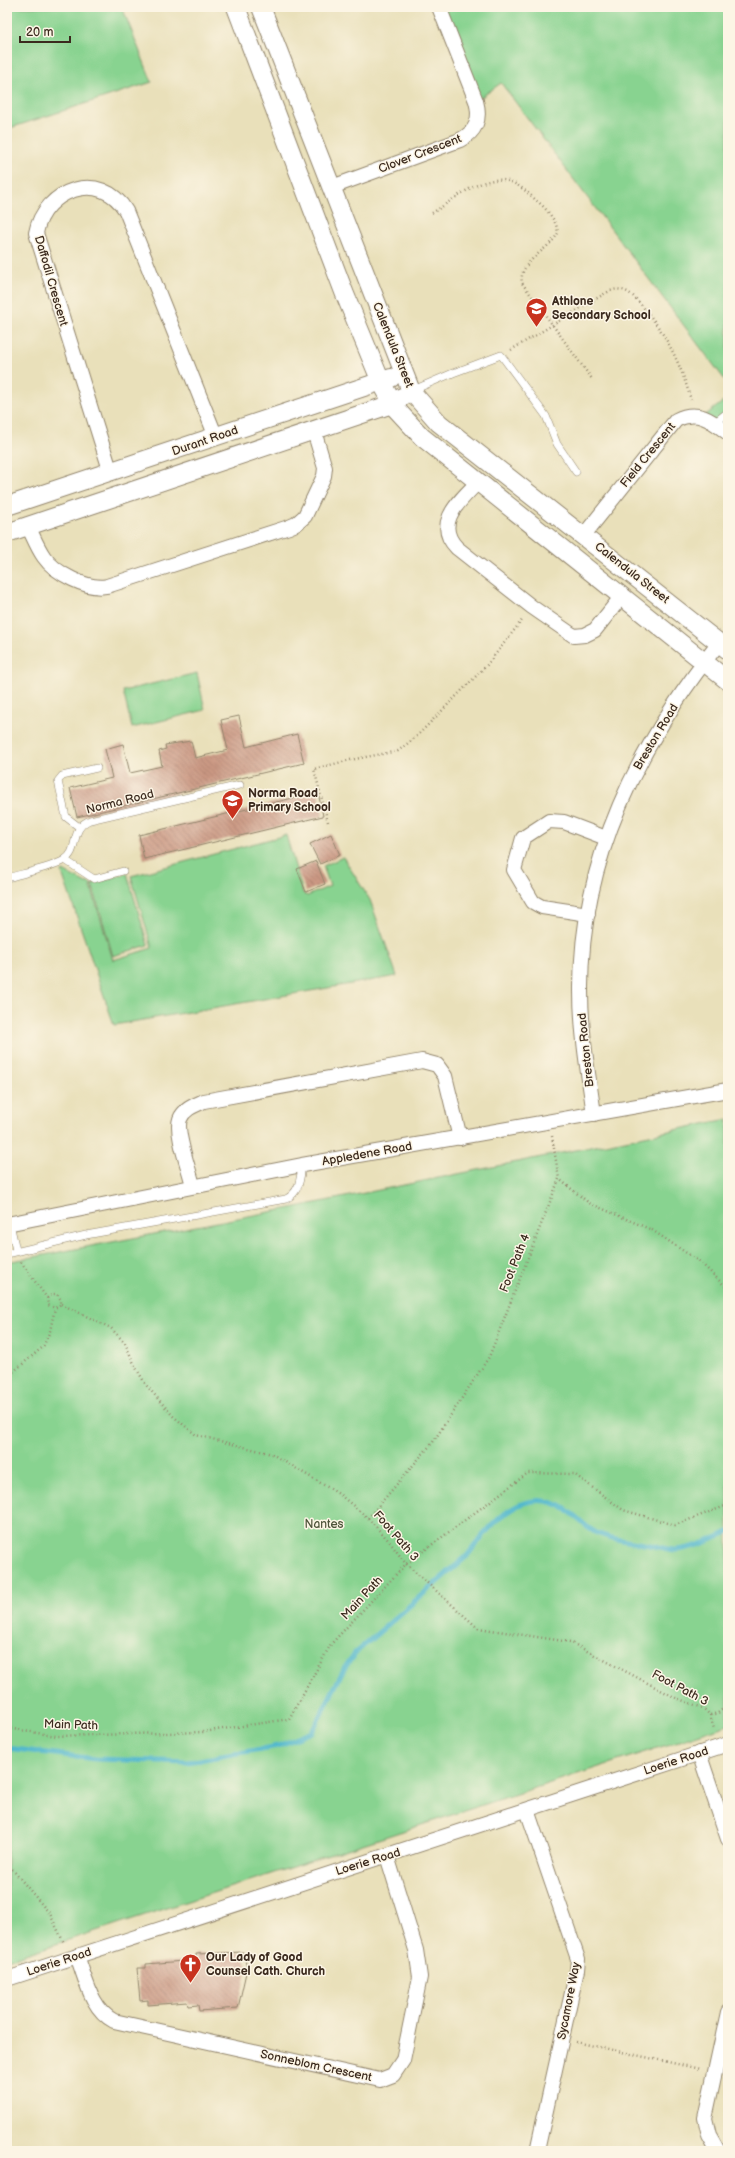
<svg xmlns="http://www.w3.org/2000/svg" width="735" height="2158" font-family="'Balsamiq Sans',sans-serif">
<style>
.park{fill:#88d390;stroke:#627e57}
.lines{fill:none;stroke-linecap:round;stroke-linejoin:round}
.stream{stroke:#4fb7cc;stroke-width:5}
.building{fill:url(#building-back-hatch)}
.service-casing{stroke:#92856c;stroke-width:8}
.minor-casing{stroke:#92856c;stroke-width:16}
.tertiary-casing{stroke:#92856c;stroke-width:20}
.path{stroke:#92856c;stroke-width:2.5;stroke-dasharray:1 3;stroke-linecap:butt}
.service{stroke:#fff;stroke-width:7}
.minor{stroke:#fff;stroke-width:14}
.tertiary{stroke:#fff;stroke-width:18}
.labels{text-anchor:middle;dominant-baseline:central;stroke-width:3;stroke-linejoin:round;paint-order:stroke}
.street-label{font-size:12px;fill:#3b2a1e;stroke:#fcf5e5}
.poi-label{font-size:12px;font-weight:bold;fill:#3b2a1e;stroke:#fcf5e5;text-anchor:start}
.park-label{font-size:12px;fill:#4e543a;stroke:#fcf5e5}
</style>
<defs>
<pattern id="building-back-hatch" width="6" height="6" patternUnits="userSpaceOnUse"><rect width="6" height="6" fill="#cb9883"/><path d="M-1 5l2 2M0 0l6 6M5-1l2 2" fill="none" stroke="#a67c6b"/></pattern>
</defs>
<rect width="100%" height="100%" fill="#fcf5e5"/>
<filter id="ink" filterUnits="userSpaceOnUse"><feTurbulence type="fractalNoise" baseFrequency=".025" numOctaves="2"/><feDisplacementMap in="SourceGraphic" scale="8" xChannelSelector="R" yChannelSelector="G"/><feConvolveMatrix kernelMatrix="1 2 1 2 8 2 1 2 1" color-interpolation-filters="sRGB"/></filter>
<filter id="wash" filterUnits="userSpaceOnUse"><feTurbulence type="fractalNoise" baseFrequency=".012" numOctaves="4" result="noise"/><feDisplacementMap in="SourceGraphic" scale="16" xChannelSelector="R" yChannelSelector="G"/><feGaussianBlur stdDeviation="0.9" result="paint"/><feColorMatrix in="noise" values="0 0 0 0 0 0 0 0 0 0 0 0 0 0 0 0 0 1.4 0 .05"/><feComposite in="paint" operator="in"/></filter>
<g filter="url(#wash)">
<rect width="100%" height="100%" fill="#e9e0ba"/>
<g class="park">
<polygon points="7,7 122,7 152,82 7,129"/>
<polygon points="440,7 728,7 728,384 501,83 476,101"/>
<polygon points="728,398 728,433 703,417"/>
<polygon points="197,673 205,710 132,728 123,691"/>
<polygon points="286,835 303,893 307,896 330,886 323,866 343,857 370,900 397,976 114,1025 62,873 63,871 86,883 90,883 113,960 152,948 131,876"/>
<polygon points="127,873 148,945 113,956 92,884"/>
<polygon points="728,1119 728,1725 7,1960 7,1262 296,1207"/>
</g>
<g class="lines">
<path class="stream" d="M7,1748L95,1759L188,1762L278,1746L312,1732L344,1669L355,1653L467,1556C491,1524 524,1481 567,1510C578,1517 586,1529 599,1534C617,1541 636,1542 655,1546C662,1547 669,1550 676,1550C695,1548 711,1540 728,1532"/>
</g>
<g id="blocks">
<g class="building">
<polygon points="239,716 246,747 297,734 304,763 77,817 70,788 112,778 105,749 123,744 130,773 162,766 159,751 166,749 165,745 191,741 195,758 228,750 221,720"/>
<polygon points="318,792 323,816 144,859 139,835"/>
<polygon points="331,834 340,855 320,864 310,844"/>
<polygon points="316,861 325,884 306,892 297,869"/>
<polygon points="243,1952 247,1968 238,2008 199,2011 198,2005 188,2006 187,2002 148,2005 148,2000 140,2001 137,1968 146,1968 146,1964 196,1960 196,1954"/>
</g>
</g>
</g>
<g filter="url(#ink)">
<use href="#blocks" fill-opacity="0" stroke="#92856c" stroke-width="1"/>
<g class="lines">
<defs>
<g id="service">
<polyline points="411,391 453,373 501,355 546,416 557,444 576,472"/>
<polyline points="714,423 728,412"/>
<polyline points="79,827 66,817 58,781 62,776 97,768"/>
<polyline points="65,860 94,879 123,871"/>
<path d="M7,878C20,874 54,867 64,860C80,851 69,828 90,820L240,785"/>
<polyline points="10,1224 16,1250"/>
<path d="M7,1254L86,1235L286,1199C300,1192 300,1179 302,1165"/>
</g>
<g id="minor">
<path d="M332,187L460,140C477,131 481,119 476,101L439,7"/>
<path d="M111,473L36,233C44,189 101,169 126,211L216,437"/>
<path d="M478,482C461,500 432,523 457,548L532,607L574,636L585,635L595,630L622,596"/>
<path d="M28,526C33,536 37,547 44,557C55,573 87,590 107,586L289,527L296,524L305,516L324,476L325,468L314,431"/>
<path d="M584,535L676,420C697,409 711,420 728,433"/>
<polyline points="588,914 542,907 533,902 514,870 523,838 549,821 564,822 606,838"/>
<path d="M594,1114C588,1073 581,1032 581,991C580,859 639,744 719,643"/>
<path d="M193,1186C190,1171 175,1133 180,1119C184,1109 195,1105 204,1101L422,1061L437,1065L445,1076L460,1138"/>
<polyline points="7,1224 302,1165 728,1090"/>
<polyline points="699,1753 728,1839"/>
<polyline points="527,1810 578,1959 577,1970 537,2151"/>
<path d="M77,1956C86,1979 91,2009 114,2021L380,2080L393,2075L403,2060L420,1977L416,1950L387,1856"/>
<polyline points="7,1979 728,1744"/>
<polyline points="718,2151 709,2135 705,2118 728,2012"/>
</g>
<g id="tertiary">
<polyline points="236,7 344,292 381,382 396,409 422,437 728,681"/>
<polyline points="261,7 411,391 439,423 728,650"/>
<polyline points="7,506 391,378"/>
<polyline points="7,533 392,404 402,397"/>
</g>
</defs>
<use href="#service" class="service-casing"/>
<use href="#minor" class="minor-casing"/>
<use href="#tertiary" class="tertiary-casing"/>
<g class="path">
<path d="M432,213C452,201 479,177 503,180C516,181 528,193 537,201C546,208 557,221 558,233C549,251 518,261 522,283L592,379"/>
<path d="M511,350L604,294C610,291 615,288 622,290C631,292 637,300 643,307C667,335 681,365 691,400"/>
<polyline points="328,822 314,769 350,760 398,751 416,737 487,665 523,619"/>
<polyline points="552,1136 559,1179"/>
<polyline points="21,1262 47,1298 48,1305 55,1308 61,1304"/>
<polyline points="47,1298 53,1294 57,1294 61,1300 61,1304"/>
<polyline points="61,1304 111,1328 125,1343 135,1366 146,1385 173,1416 196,1435 272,1454 339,1494 368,1518 389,1541 406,1564 478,1628 570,1642 676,1698 703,1708 710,1715 718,1713 728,1705"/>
<polyline points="7,1377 43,1347 50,1331 55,1308"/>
<polyline points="368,1518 433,1442 489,1357 559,1179 589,1203 652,1230 700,1262 728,1289"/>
<polyline points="710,1715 714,1729"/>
<polyline points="7,1728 56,1736 203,1732 289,1719 331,1644 406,1564 528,1473 574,1474 623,1510 675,1525 728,1505"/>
<polyline points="7,1863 50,1914 64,1943"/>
<polyline points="576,2042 700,2069"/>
</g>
<use href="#service" class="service"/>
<use href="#minor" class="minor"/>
<use href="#tertiary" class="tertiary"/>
</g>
</g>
<defs>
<symbol id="school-pin" viewBox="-11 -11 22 30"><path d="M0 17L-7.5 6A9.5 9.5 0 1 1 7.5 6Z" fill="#c8321e" stroke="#fcf5e5"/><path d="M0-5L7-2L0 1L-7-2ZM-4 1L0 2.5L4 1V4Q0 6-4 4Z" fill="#fff"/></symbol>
<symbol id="church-pin" viewBox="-11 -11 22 30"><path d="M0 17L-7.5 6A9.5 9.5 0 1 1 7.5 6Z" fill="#c8321e" stroke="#fcf5e5"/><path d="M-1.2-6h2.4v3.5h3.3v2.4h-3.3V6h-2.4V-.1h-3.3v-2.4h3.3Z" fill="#fff"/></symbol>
</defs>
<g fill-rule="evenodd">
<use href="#school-pin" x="524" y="296" width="25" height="34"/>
<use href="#school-pin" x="220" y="788" width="25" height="34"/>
<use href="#church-pin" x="178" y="1952" width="25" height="34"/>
</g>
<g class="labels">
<g class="street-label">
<text transform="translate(420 154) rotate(-21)">Clover Crescent</text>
<text transform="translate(51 281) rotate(74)">Daffodil Crescent</text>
<text transform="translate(393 345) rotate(68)">Calendula Street</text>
<text transform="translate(205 441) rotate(-19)">Durant Road</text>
<text transform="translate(648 455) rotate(-51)">Field Crescent</text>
<text transform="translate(632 573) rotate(38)">Calendula Street</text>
<text transform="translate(656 737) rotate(-59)">Breston Road</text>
<text transform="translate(120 802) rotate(-14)">Norma Road</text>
<text transform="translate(586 1050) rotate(-96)">Breston Road</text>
<text transform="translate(367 1154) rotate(-10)">Appledene Road</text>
<text transform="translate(515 1263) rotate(-68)">Foot Path 4</text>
<text transform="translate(396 1536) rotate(49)">Foot Path 3</text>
<text transform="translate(362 1598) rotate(-47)">Main Path</text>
<text transform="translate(680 1688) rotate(28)">Foot Path 3</text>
<text transform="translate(71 1725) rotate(2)">Main Path</text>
<text transform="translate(676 1761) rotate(-18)">Loerie Road</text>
<text transform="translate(368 1862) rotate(-17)">Loerie Road</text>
<text transform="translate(59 1962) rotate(-18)">Loerie Road</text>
<text transform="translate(569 2001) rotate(-79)">Sycamore Way</text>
<text transform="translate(316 2066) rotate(12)">Sonneblom Crescent</text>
</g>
<g class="poi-label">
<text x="552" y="301">Athlone<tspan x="552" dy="14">Secondary School</tspan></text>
<text x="248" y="793">Norma Road<tspan x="248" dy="14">Primary School</tspan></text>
<text x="206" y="1957">Our Lady of Good<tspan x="206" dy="14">Counsel Cath. Church</tspan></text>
</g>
<g class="park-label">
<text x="324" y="1524">Nantes</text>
</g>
</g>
<rect width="735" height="2158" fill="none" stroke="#fcf5e5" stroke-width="24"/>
<path d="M20 36v6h50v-6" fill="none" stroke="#3b2a1e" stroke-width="2"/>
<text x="26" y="36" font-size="12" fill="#3b2a1e" stroke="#fcf5e5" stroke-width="3" paint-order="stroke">20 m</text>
</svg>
